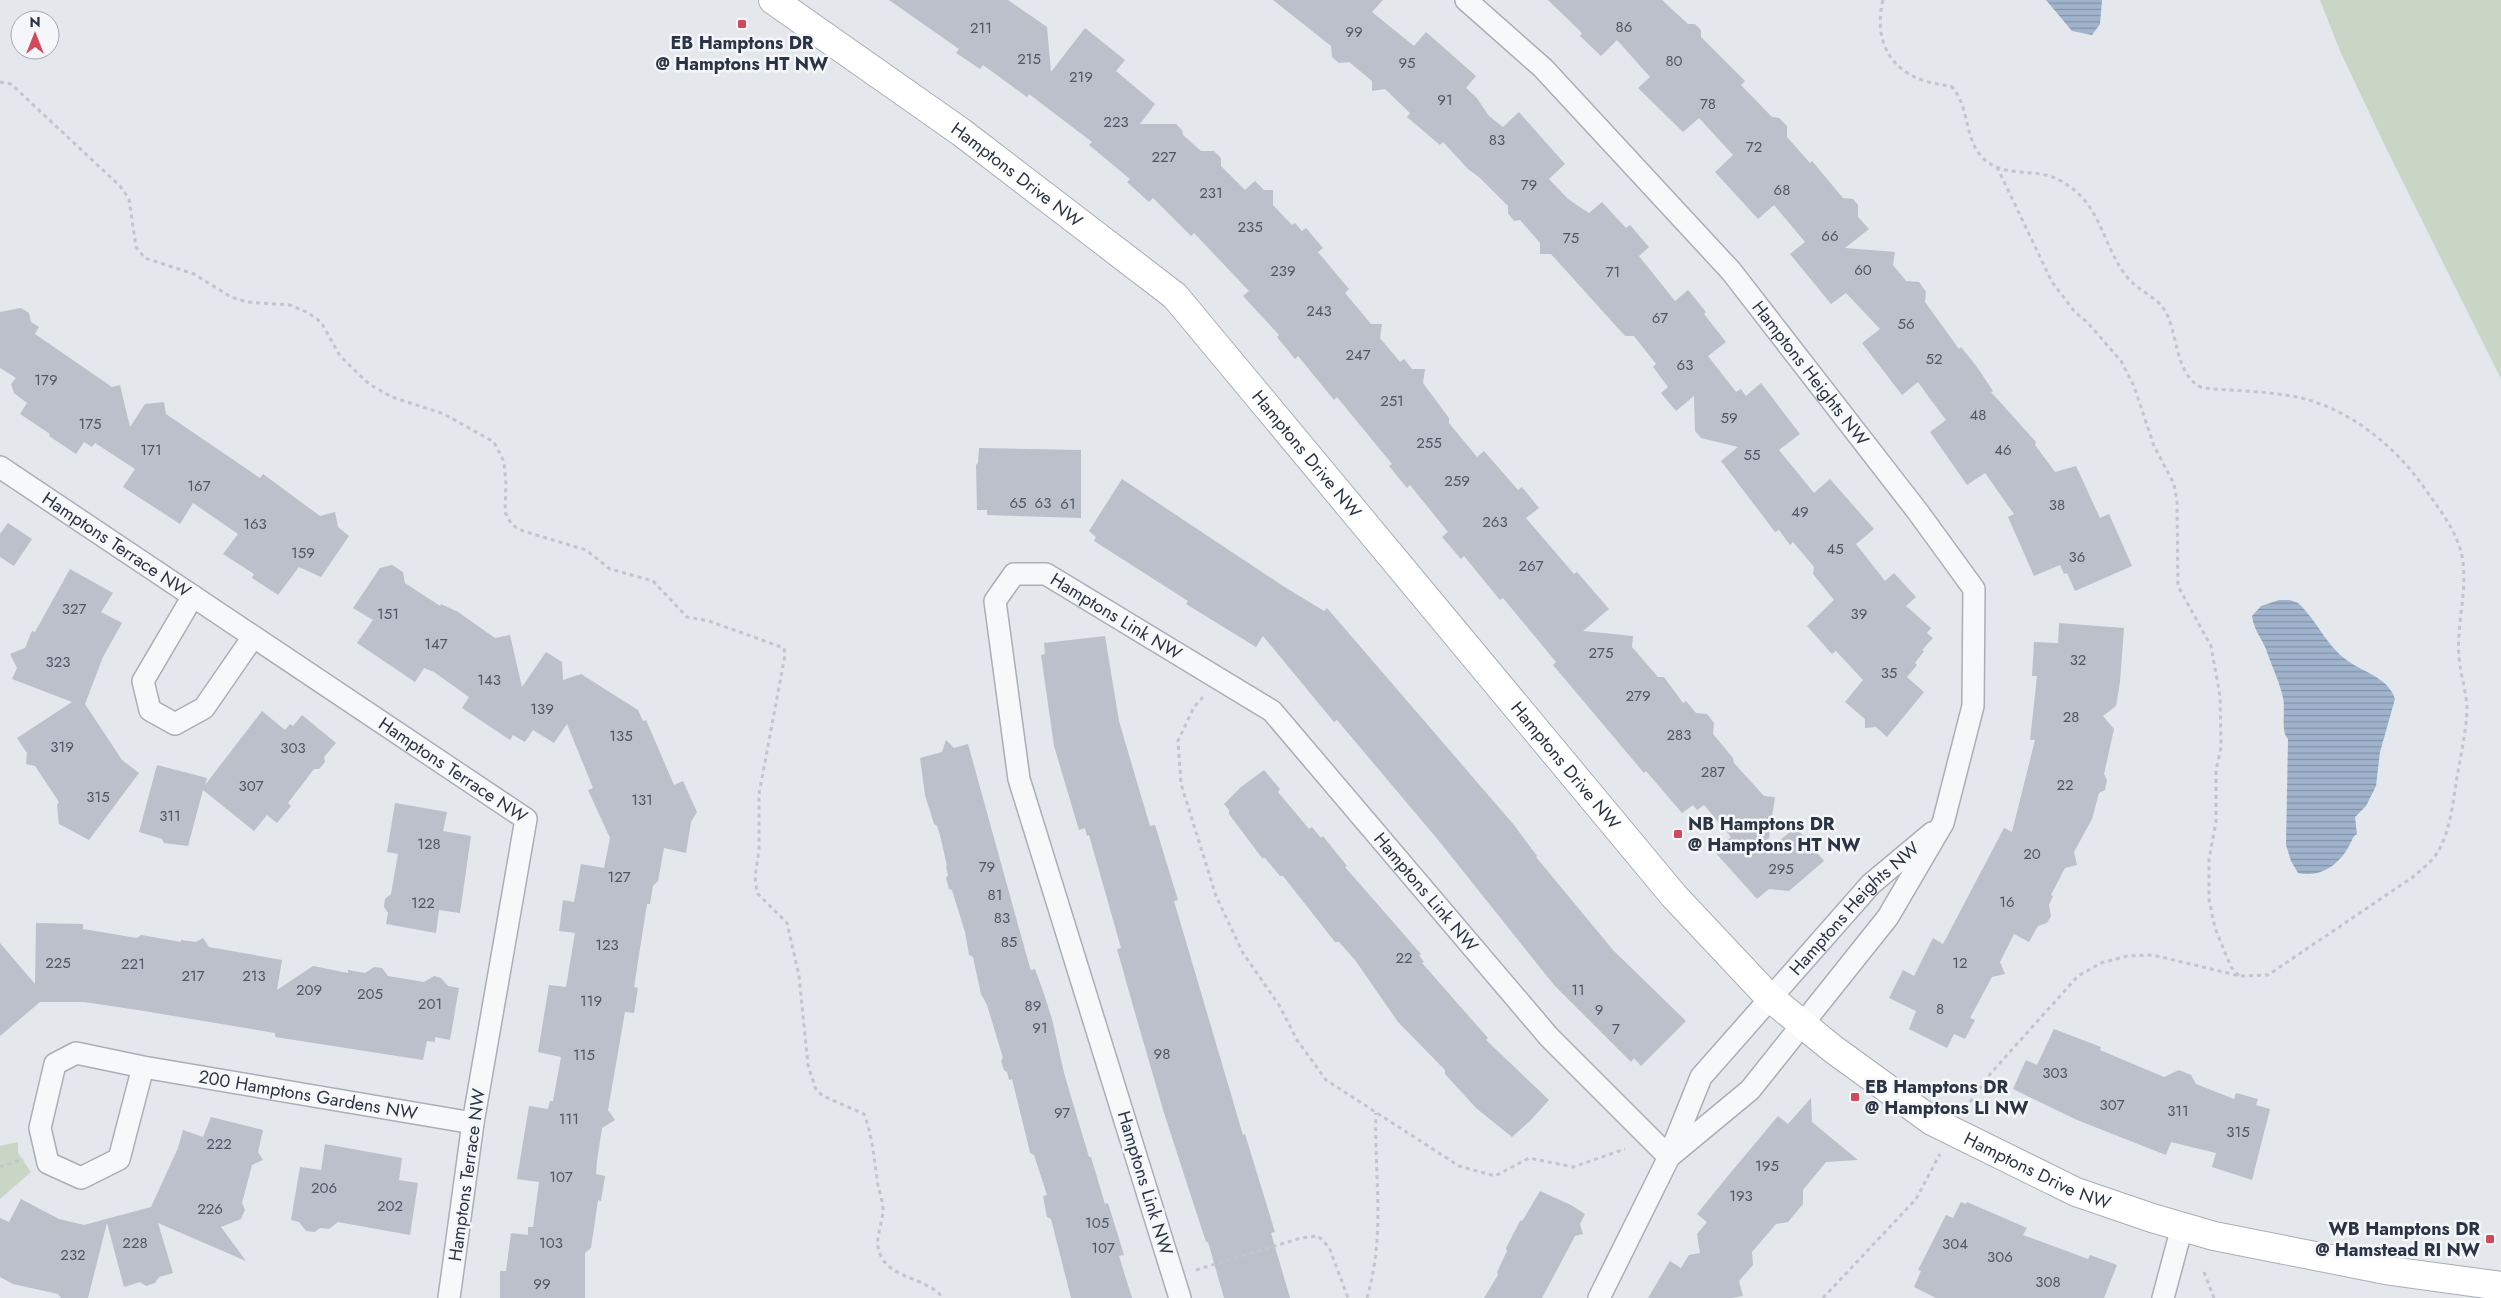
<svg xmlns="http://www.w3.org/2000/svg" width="2501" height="1298" font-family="Jost,sans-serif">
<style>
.green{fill:#c9d6c5}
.water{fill:url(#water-rules)}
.building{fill:#bbc0ca}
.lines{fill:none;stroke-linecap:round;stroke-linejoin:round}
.street-casing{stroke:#a9aeb7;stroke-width:24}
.secondary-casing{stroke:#a9aeb7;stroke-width:30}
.path{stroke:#c2c5cb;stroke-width:3;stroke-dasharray:4 4;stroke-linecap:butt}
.street{stroke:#f7f8fa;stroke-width:21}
.secondary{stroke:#fff;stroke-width:28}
.poi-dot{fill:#d1495b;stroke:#f4f6f9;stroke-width:2}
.labels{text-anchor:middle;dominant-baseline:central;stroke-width:5;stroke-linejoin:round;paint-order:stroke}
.number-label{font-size:15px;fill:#4f5766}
.poi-label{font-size:18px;font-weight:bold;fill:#2b3445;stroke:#f4f6f9;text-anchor:start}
.street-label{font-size:18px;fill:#2b3445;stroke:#f4f6f9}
</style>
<defs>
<pattern id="water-rules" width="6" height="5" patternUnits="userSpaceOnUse" patternTransform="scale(1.25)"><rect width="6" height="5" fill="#9fb4cc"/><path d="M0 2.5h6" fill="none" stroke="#8293a7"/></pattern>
</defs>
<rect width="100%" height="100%" fill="#e4e7ec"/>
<g class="green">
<polygon points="2320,0 2501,0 2501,379 2387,150 2340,51"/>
<polygon points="18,1142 18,1153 31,1172 0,1199 0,1146"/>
</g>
<g class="water">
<polygon points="2046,0 2102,0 2100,24 2092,35 2072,31"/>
<path d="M2279,600H2290L2298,603C2317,620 2326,646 2348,661C2363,672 2389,678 2395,699L2380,752L2376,786L2366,806L2355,817L2357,834C2352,837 2353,839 2350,844C2340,864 2322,878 2298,873L2291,861L2286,845L2288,739C2280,731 2286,709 2283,698C2280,683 2273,669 2268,655C2264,640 2254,632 2252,616L2261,606Z"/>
</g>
<g class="building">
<polygon points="889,0 1008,0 1047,27 1051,72 1085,28 1125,60 1116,71 1155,104 1140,124 1176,124 1182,130 1183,135 1201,151 1214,151 1221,158 1221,166 1245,190 1255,181 1264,190 1273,190 1273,205 1292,225 1295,223 1302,231 1306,228 1323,248 1318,252 1349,289 1345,293 1371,324 1382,324 1380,338 1400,362 1404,359 1412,369 1425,369 1423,383 1449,418 1449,423 1477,457 1484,451 1518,490 1522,487 1539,508 1526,518 1574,574 1577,572 1609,609 1583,631 1633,636 1632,647 1658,677 1664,677 1683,703 1686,701 1696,713 1707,714 1714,723 1713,734 1733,758 1734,763 1764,796 1775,797 1767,851 1796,827 1824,861 1789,891 1769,889 1757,899 1714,851 1731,837 1704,805 1697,810 1693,805 1682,813 1646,771 1644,773 1553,665 1556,662 1503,598 1500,600 1464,556 1461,559 1442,537 1448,532 1410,485 1407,488 1389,466 1392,464 1337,397 1334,400 1298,356 1295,359 1277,337 1279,335 1243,296 1249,291 1194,233 1191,236 1153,198 1149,202 1127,182 1130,179 1089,145 1092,142 1029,94 1027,97 983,65 980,69 956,53 959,49"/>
<polygon points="1273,0 1383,0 1372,12 1414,46 1426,32 1476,76 1466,88 1476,97 1489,116 1503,127 1519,112 1565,164 1549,179 1568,199 1589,213 1602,202 1626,228 1630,225 1649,247 1639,256 1675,301 1688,290 1706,312 1704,314 1726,342 1708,356 1736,392 1741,389 1746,396 1761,383 1800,434 1779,450 1814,493 1830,479 1874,529 1856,544 1885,581 1894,573 1916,597 1906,606 1931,628 1927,633 1933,638 1922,650 1924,651 1915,663 1917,665 1907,677 1924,692 1887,737 1876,727 1865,728 1865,719 1845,702 1863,680 1836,651 1832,654 1807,626 1834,600 1813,574 1814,567 1793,542 1790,545 1779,530 1775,532 1721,461 1738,447 1701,438 1695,431 1694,396 1676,411 1661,393 1668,387 1653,367 1656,364 1634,336 1625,336 1551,254 1540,254 1540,243 1520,220 1514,221 1508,213 1508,206 1479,177 1468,169 1443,142 1440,145 1407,117 1410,113 1385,89 1372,91 1372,81 1349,62 1339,63 1332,57 1331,46"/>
<polygon points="1548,0 1662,0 1688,24 1695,24 1701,30 1701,37 1745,81 1741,85 1772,117 1779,118 1787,126 1787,137 1810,163 1812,161 1843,198 1853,199 1858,205 1858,217 1869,229 1845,248 1895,252 1893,265 1906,281 1919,282 1926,292 1925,302 1959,349 1961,347 1977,367 1993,391 1991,392 2036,442 2035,445 2055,472 2076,466 2100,518 2109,514 2132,566 2075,591 2067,573 2064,574 2060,565 2034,576 2008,517 2014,514 1985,473 1967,485 1930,432 1946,420 1928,396 1918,382 1902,395 1862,343 1880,329 1846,293 1831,304 1790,254 1805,242 1774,205 1758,219 1715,172 1733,155 1699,118 1683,132 1638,88 1650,77 1617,40 1601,56 1580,36 1582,33"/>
<polygon points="21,308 29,313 31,322 39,327 35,334 112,387 120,385 130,427 145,404 164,402 166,414 260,478 263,474 320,516 335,512 338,527 349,536 321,577 299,567 278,595 252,578 254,574 223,554 238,534 193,503 180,524 123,487 135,469 95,443 92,447 84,442 76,454 49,436 50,434 20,414 27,403 14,393 11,384 16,378 0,368 0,312"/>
<polygon points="979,448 1081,450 1081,518 987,515 987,510 977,510 976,465 978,463"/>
<polygon points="1122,479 1283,586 1324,611 1327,608 1514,825 1537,856 1536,857 1613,950 1686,1021 1641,1066 1634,1058 1631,1062 1554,985 1439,841 1337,720 1334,722 1263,636 1256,647 1186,604 1188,601 1094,541 1096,537 1089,531"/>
<polygon points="8,523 32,539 14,566 0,557 0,534"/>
<polygon points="392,565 403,572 405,583 440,606 441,604 458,612 495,638 510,635 522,687 546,652 562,662 563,680 581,674 638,710 643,721 646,720 674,785 683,781 697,812 691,822 686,853 664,848 658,881 653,886 650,904 647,904 634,987 638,988 634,1013 625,1012 608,1110 615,1120 602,1128 597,1161 596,1174 605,1176 601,1201 598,1200 591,1248 585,1253 585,1298 500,1298 500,1271 506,1271 511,1233 528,1235 528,1227 533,1227 539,1182 517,1179 529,1106 548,1109 550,1101 553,1101 561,1057 538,1052 549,985 566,987 575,933 559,931 563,900 574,902 581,864 604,868 610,838 588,790 593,788 567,724 554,743 533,730 525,742 513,735 510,740 462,708 469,697 434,672 424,668 415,682 357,643 373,620 353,608 380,568"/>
<polygon points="70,569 113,593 101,612 122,623 103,657 85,704 122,760 139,773 89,840 59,824 57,805 59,802 35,766 26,764 27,753 17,738 72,702 12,679 17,668 10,654 25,648 32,631 35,632"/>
<polygon points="2059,623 2124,628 2120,682 2116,706 2103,716 2114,729 2104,774 2107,780 2105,790 2099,793 2092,819 2074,852 2077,865 2065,868 2051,895 2053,896 2049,905 2051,916 2047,923 2038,926 2029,942 2014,934 2000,962 2005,974 1992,977 1970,1018 1975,1020 1965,1039 1954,1034 1947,1048 1909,1029 1916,1011 1889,998 1903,970 1914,976 1933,938 1943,944 2004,828 2012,832 2035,740 2030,740 2037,676 2032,676 2034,642 2058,643"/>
<polygon points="1105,636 1119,721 1126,745 1150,826 1155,825 1178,900 1174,901 1243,1135 1245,1134 1275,1232 1271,1233 1290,1298 1224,1298 1208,1242 1206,1242 1164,1113 1133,1006 1117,949 1121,948 1089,835 1087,836 1085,828 1079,830 1054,746 1041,655 1045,654 1044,643"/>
<polygon points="262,711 285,730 290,724 293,726 302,715 336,743 324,757 325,762 319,769 314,769 288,803 291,806 277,823 267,815 254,831 203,790 188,846 164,843 162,839 139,832 157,765 207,778 205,785"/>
<polygon points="946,740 954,748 968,744 1030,968 1031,970 1035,969 1043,991 1052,1019 1064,1073 1089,1157 1091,1157 1105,1204 1108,1203 1124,1255 1119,1256 1132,1298 1071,1298 1051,1219 1047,1217 1043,1196 1047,1195 1034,1155 1030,1153 1028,1144 1012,1079 1009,1080 1007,1072 1004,1070 1001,1061 1003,1058 987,1005 981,994 973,957 969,955 965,932 952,890 949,889 946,878 948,875 946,867 947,866 940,835 937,826 934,824 925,795 920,758 942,752"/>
<polygon points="1264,770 1280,789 1278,792 1309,829 1312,827 1321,838 1323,836 1347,866 1345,867 1421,954 1419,955 1424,962 1422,963 1488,1038 1486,1040 1549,1100 1530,1121 1512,1137 1476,1108 1445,1074 1445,1070 1398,1022 1355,960 1339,942 1335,942 1283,876 1280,876 1265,858 1262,858 1229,814 1229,810 1224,804 1241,787"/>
<polygon points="395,803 447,812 443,831 471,836 460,913 439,910 436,933 386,924 388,913 384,907 385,899 391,894 398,854 387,852"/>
<polygon points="36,923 83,924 83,929 137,938 141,935 181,942 181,940 196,942 203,938 209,947 282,960 277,990 313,966 348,973 348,970 365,973 374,967 382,968 388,976 424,982 434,976 441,978 448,986 459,988 450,1040 435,1037 435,1042 427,1041 423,1060 275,1037 275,1033 138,1010 84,1002 40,1002 0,1036 0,943 35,984"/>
<polygon points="2054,1029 2101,1047 2100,1050 2164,1077 2179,1070 2191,1075 2196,1084 2234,1099 2236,1093 2258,1099 2256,1105 2270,1109 2252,1180 2212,1167 2216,1153 2171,1142 2166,1155 2077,1120 2013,1089 2026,1060 2037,1065"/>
<polygon points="1811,1098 1812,1122 1858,1160 1826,1162 1803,1190 1803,1204 1788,1222 1776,1224 1752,1252 1753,1265 1739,1281 1743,1296 1731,1298 1648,1298 1670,1261 1681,1268 1689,1255 1700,1253 1697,1234 1707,1222 1697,1214 1727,1177 1778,1116 1788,1124"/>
<polygon points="211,1117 263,1130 258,1152 263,1160 252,1165 242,1203 245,1210 241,1219 221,1227 246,1261 158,1223 173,1273 159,1277 155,1283 146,1286 140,1282 124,1287 107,1223 88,1298 61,1298 58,1294 13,1284 0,1277 0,1218 9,1222 21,1199 59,1219 84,1225 151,1207 178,1148 183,1130 203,1137"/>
<polygon points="325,1144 402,1158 399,1180 418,1183 410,1235 338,1222 329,1229 320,1228 315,1232 306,1231 299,1222 291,1220 300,1167 321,1170"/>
<polygon points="1540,1191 1571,1205 1585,1214 1580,1224 1583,1234 1575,1236 1542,1298 1484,1298 1498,1275 1497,1272 1507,1251 1506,1248 1520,1221 1523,1220"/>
<polygon points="1961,1202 1966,1204 1967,1202 2027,1228 2023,1235 2088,1259 2090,1255 2117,1265 2104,1298 1936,1298 1914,1287 1921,1271 1918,1270 1946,1215 1953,1218"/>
</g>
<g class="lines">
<defs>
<g id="street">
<path id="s1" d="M1466,0L1543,68L1731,271L1918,512L1974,589L1973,706L1943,823L1888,917L1750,1090L1669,1157"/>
<path id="s2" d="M0,467L526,819L473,1123L449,1298"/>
<polyline points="193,596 143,681 150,710 175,724 204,708 253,637"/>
<path id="s3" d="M143,1067L119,1159L81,1178L48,1163L40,1128L55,1064L76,1053L143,1067L473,1123"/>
<path id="s4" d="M1670,1154L1701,1077L1871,884L1932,833"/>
<path id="s5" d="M1180,1298L1019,779L995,601L1014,574H1046L1272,711L1549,1037L1669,1157L1599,1298"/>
<polyline points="2163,1298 2182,1227"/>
</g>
<g id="secondary">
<path id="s6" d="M773,0L961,132L1175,296L1674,896L1769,997L1833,1049L1932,1121L2076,1192L2152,1218L2214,1236L2391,1271L2501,1286"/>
</g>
</defs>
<use href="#street" class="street-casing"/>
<use href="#secondary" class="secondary-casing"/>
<g class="path">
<path d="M1883,0C1874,37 1887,69 1925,81C1934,84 1943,84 1952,87C1970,107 1964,141 1984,159C2006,179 2036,167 2059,180C2102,202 2101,244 2127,277C2137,290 2155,296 2164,309C2179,333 2174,376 2203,388C2234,391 2267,391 2297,397C2352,409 2400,450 2430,496C2443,514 2457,533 2462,556C2469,591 2454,629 2460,665C2462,680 2467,695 2467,710C2466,732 2461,755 2457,777C2453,801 2451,828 2439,850C2433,861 2422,869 2413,877L2268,975L2240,976L2153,955L2127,956L2101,963L2078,976L1991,1073L1970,1102"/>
<path d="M0,82L11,84L120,186L129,199L136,247L145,258L194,274L231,297L247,302L290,305L307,312L321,322L340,356L369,384L392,397L444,414L494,442L504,462L506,484L505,512L512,525L523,531L586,550L610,569L653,581L687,617L709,621L784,648L785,655L759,794V850L755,877L757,893L787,923L799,976L808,1065L816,1090L823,1096L864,1114C873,1137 874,1160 878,1185C880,1193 883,1203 883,1211C882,1227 873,1241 881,1256C893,1280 927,1277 943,1298"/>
<polyline points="1997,167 2052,282 2075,312 2088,323 2121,361 2134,386 2154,446 2174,484 2177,502 2178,586 2211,646 2220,696 2221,747 2216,770 2216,822 2209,859 2209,900 2215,928 2231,967 2239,976"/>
<polyline points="1203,697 1194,707 1178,741 1181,784 1216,896 1243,953 1279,1005 1297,1040 1326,1080 1459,1166 1495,1176 1529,1158 1573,1167 1625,1149"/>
<polyline points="0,1167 23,1159"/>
<polyline points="1196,1270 1301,1238 1318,1236 1329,1247 1348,1298"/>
<polyline points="2204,1272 2214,1298"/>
<path d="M1367,1298C1386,1232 1374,1179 1376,1113"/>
<polyline points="1823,1298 1916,1199 1940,1154"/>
</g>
<use href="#street" class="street"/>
<use href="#secondary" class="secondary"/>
</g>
<g class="poi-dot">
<rect x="737" y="19" width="10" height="10" rx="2.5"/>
<rect x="1673" y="829" width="10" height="10" rx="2.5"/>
<rect x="1850" y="1092" width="10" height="10" rx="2.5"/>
<rect x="2485" y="1234" width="10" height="10" rx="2.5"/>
</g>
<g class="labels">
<g class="number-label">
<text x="1624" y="27">86</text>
<text x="981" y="28">211</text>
<text x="1354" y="32">99</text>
<text x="1029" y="59">215</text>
<text x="1674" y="61">80</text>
<text x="1407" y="63">95</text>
<text x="1081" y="77">219</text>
<text x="1445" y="100">91</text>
<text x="1708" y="104">78</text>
<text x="1116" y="122">223</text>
<text x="1497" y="140">83</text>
<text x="1754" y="147">72</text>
<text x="1164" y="157">227</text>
<text x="1529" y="185">79</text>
<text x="1782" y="190">68</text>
<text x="1211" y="193">231</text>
<text x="1250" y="227">235</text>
<text x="1830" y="236">66</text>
<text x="1571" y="238">75</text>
<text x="1863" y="270">60</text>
<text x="1283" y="271">239</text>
<text x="1613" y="272">71</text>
<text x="1319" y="311">243</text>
<text x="1660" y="318">67</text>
<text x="1906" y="324">56</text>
<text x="1358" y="355">247</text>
<text x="1934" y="359">52</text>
<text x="1685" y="365">63</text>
<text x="46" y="380">179</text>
<text x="1392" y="401">251</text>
<text x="1978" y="415">48</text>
<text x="1729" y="418">59</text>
<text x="90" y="424">175</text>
<text x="1429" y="443">255</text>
<text x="151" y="450">171</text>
<text x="2003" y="450">46</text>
<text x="1752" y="455">55</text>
<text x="1457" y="481">259</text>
<text x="199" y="486">167</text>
<text x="1018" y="503">65</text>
<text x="1043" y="503">63</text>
<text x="1068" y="504">61</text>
<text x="2057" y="505">38</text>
<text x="1800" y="512">49</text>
<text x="1495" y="522">263</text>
<text x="255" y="524">163</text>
<text x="1835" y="549">45</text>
<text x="303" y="553">159</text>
<text x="2077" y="557">36</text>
<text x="1531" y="566">267</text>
<text x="74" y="609">327</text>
<text x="388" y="614">151</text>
<text x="1859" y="614">39</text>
<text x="436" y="644">147</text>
<text x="1601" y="653">275</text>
<text x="2078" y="660">32</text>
<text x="58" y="662">323</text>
<text x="1889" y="673">35</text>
<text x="489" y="680">143</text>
<text x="1638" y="696">279</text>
<text x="542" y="709">139</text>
<text x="2071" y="717">28</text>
<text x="1679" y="735">283</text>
<text x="621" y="736">135</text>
<text x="62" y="747">319</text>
<text x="293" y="748">303</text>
<text x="1713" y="772">287</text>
<text x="2065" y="785">22</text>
<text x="251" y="786">307</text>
<text x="98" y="797">315</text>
<text x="642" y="800">131</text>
<text x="170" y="816">311</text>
<text x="429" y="844">128</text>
<text x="2032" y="854">20</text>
<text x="987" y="867">79</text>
<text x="1781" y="869">295</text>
<text x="619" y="877">127</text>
<text x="995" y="895">81</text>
<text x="2007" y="902">16</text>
<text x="423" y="903">122</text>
<text x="1002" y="918">83</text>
<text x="1009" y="942">85</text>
<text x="607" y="945">123</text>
<text x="1404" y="958">22</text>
<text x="58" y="963">225</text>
<text x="1960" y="963">12</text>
<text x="133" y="964">221</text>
<text x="193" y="976">217</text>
<text x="254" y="976">213</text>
<text x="309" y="990">209</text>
<text x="1578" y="990">11</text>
<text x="370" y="994">205</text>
<text x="591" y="1001">119</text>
<text x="430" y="1004">201</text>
<text x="1033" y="1006">89</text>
<text x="1940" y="1009">8</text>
<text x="1599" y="1010">9</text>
<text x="1040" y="1028">91</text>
<text x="1616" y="1029">7</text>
<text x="1162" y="1054">98</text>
<text x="584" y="1055">115</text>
<text x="2055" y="1073">303</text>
<text x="2112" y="1105">307</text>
<text x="2178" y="1111">311</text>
<text x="1062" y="1113">97</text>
<text x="569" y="1119">111</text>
<text x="2238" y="1132">315</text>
<text x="219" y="1144">222</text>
<text x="1767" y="1166">195</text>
<text x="561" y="1177">107</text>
<text x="324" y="1188">206</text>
<text x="1741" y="1196">193</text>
<text x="390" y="1206">202</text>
<text x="210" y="1209">226</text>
<text x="1097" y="1223">105</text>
<text x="135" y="1243">228</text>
<text x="551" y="1243">103</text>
<text x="1955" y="1244">304</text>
<text x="1103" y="1248">107</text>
<text x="73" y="1255">232</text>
<text x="2000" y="1257">306</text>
<text x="2048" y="1282">308</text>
<text x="542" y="1284">99</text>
</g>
<g class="poi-label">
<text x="742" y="43" text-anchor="middle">EB Hamptons DR<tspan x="742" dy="21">@ Hamptons HT NW</tspan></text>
<text x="1688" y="824">NB Hamptons DR<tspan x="1688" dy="21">@ Hamptons HT NW</tspan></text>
<text x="1865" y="1087">EB Hamptons DR<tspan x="1865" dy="21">@ Hamptons LI NW</tspan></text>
<text x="2480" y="1229" text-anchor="end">WB Hamptons DR<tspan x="2480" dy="21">@ Hamstead RI NW</tspan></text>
</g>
<g class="street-label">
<text stroke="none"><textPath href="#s6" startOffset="300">Hamptons Drive NW</textPath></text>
<text stroke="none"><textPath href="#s1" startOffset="509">Hamptons Heights NW</textPath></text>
<text stroke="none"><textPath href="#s6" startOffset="705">Hamptons Drive NW</textPath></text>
<text stroke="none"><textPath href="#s2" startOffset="140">Hamptons Terrace NW</textPath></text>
<text stroke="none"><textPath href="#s5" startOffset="870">Hamptons Link NW</textPath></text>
<text stroke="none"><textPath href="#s6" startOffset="1110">Hamptons Drive NW</textPath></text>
<text stroke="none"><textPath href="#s2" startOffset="545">Hamptons Terrace NW</textPath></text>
<text stroke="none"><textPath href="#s5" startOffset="1290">Hamptons Link NW</textPath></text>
<text stroke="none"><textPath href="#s4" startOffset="311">Hamptons Heights NW</textPath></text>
<text stroke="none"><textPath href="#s3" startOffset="535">200 Hamptons Gardens NW</textPath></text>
<text stroke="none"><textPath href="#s6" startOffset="1740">Hamptons Drive NW</textPath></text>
<text transform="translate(467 1175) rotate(-82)">Hamptons Terrace NW</text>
<text transform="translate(1145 1183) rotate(73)">Hamptons Link NW</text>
</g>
</g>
<g transform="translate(35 35)"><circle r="24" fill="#f4f6f9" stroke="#a4a8b1"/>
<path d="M0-4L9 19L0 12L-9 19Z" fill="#d1495b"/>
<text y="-8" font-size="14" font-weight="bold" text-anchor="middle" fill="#2b3445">N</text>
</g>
</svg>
